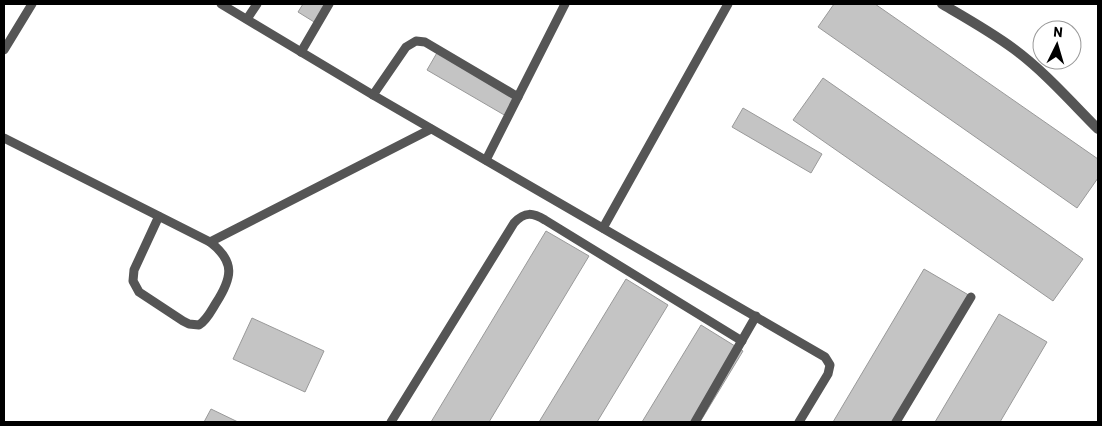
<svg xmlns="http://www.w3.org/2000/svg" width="1102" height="426" font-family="Barlow,sans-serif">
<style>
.building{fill:#c4c4c4;stroke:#999}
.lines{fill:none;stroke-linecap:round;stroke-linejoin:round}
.service{stroke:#555;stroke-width:9}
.minor{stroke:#555;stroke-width:10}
</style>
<rect width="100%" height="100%" fill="#fff"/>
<g class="building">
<polygon points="303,4 331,4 319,25 298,12"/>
<polygon points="834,4 875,4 1098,159 1098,178 1077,208 818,27"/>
<polygon points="438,51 517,97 506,116 427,70"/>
<polygon points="823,78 1083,259 1053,301 793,120"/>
<polygon points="743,108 822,154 811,173 732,127"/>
<polygon points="546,231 589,256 489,422 431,422"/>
<polygon points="924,269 972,297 898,422 833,422"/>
<polygon points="626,279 668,305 597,422 539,422"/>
<polygon points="999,314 1047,342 1000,422 935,422"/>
<polygon points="252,318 324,351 305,392 233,359"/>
<polygon points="701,325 743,351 700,422 642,422"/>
<polygon points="211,409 238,422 204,422"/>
</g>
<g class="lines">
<g class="service">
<polyline points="221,4 373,95 825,357 830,365 828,374 799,422"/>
<polyline points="247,19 257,4"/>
<polyline points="4,50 32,4"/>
<polyline points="301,52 329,4"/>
<polyline points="373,95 406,47 416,41 425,42 518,97"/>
<path d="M4,138L210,242C236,262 232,278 216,303C211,311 207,320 199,325L189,324L183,321L139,292L133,281L134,270L159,216"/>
<polyline points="486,160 565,4"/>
<polyline points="603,228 728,4"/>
<polyline points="210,242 431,129"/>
<path d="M391,422L514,223C525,211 533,213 545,220L742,341"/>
<polyline points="695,422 756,316"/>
<polyline points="896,422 971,297"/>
</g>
<path class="minor" d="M942,4C966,18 991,32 1014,49C1045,72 1071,102 1098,129"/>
</g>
<rect width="1102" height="426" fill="none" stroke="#000000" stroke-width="10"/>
<g transform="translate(1057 45) rotate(5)"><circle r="24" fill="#ffffff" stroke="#999999"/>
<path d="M0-4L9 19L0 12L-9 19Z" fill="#000000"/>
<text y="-8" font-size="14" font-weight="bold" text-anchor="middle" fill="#000000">N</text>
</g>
</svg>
